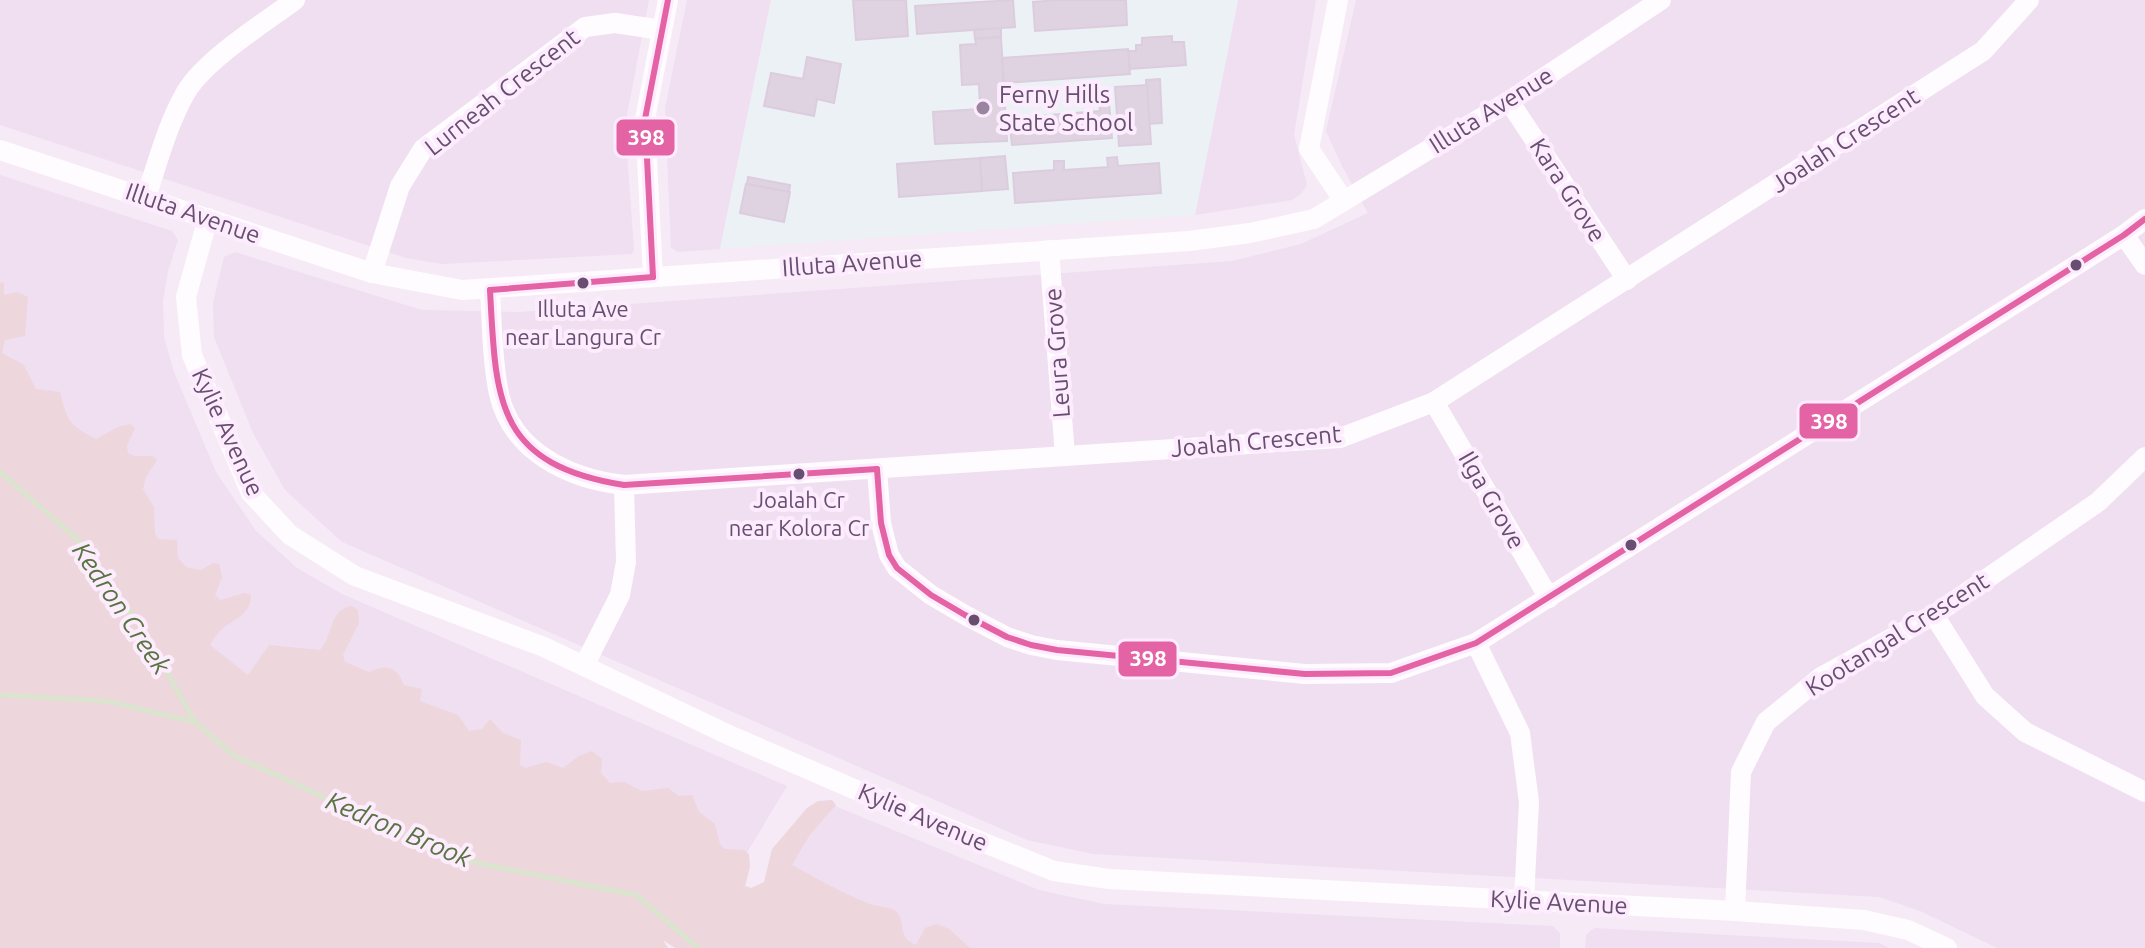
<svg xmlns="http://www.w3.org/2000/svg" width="2145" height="948" font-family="Ubuntu,sans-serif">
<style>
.residential{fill:#f0def1}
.education{fill:#ecf1f6}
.green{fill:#edd6dc}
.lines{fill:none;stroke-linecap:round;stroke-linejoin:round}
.stream{stroke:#dae4ce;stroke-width:5}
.building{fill:#dfd2e1;stroke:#dccdde;stroke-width:2}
.minor{stroke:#fefcfe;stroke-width:20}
.bus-1-casing{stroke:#fdecfd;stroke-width:12}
.bus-1{stroke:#e463a4;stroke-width:6}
.poi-dot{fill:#9a85a0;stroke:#fdecfd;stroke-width:3}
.bus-dot{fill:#684e71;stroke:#fdecfd;stroke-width:3}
.labels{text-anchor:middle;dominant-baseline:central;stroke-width:8;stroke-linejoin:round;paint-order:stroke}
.bus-label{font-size:22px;fill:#684e71;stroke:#fdecfd}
.street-label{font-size:24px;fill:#684e71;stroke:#fdecfd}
.poi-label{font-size:24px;fill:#684e71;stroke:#fdecfd;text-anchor:start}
.water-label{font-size:26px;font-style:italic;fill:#597443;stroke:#fdecfd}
.line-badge{stroke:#fdecfd;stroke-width:3}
.badge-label{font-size:22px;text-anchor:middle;font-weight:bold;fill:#fff}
</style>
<rect width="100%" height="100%" fill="#f6eaf6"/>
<g class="residential">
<polygon points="0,0 649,0 625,125 634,250 632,254 442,264 406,258 0,125"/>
<polygon points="687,0 771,0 720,249 678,252 671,248 665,108"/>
<polygon points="1238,0 1316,0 1294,135 1307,185 1301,194 1292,200 1195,215"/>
<polygon points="1356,0 2145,0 2145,948 1997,948 1920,911 1879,897 1093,854 1027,840 342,542 285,490 253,433 214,337 213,303 224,257 235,252 422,310 518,312 1232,261 1301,244 1368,213 1342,166 1326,131"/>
<polygon points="0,175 172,231 178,240 168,271 163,301 164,337 174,372 216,472 256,531 297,568 342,594 787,786 716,904 402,842 0,458"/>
<polygon points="830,804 1039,890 1104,904 1553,926 1560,933 1560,948 758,948 752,919"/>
<polygon points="1594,928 1879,943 1889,948 1585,948 1586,935"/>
</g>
<polygon class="education" points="771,0 1238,0 1195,215 720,249"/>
<path class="green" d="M4,282V295L17,292L28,297L25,336L5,340L2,353L24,365L36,389L60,392C67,421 69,425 96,439L118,427L130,424L135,428L127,446L128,453L134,456H152L157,460L146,477L143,489L154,507L155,533L158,539L177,540L178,558L186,567L201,570L213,563L219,564L222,577L215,595L220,600L245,593L251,595C252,613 234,619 222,629C217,633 214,639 210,645L248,675L269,645L320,650C333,636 329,609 352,606L358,610L359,623L343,655L345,662L369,672C388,664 396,666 404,685L422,689L420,701L458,715L469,731L482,729L490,719L503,733L521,740L520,765L526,768L546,762L563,768L579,756L592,751L602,759L601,773L610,783L624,782L642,791L668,788L679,796L692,795L699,812L715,824L720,844L725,849L744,850L749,854L750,867L745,886L751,888L764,882L772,849L807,808L818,801L832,800L836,805L809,836L792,865C816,878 840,892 865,902C872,906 889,907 894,910C908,919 895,937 916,945L925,928L937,924L949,929L970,948H675L663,940L668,948H0V283Z"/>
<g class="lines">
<g class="stream">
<polyline points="0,472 84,545 143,631 195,722 235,756 457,859 636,895 698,948"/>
<polyline points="0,695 107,701 194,722"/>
</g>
</g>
<g class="building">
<polygon points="853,0 906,0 908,36 856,40"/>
<polygon points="1013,0 1015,27 917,34 915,6"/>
<polygon points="1056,0 1126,0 1127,25 1035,31 1033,2"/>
<polygon points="1001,28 1001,37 975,39 974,30"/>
<polygon points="1172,36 1172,42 1184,42 1186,65 1130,69 1128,51 1136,51 1136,45 1142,45 1142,38"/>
<polygon points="1001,37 1007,141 935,144 933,112 980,109 979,84 962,85 960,45 976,44 975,39"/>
<polygon points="1128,49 1130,74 1004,83 1002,58"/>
<polygon points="807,57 841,64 834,103 817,99 814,116 764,106 771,73 803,79"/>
<polygon points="1160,79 1162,123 1148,124 1146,80"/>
<polygon points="1147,85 1151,144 1119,146 1115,87"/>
<polygon points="1109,103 1112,138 1012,145 1009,118 1100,111 1099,104"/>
<polygon points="1005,156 1008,189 982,191 980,158"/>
<polygon points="1117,157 1118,166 1159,163 1161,193 1015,203 1013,173 1054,170 1054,161 1064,161 1064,170 1108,167 1107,158"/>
<polygon points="980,158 982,191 899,197 897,164"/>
<polygon points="748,177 790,185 789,192 747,184"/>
<polygon points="746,184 790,192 784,222 740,213"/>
</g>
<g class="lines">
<g class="minor">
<polyline points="1338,0 1309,149 1344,201"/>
<polyline points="1509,101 1627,280"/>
<polyline points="0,150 372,273 462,290 1189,241 1250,233 1314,219 1509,101 1661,0"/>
<path d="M146,197C158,162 167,125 186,92C206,59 263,24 295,0"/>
<polyline points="208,218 186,297 192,355 251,493 290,535 355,576 544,647 731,736 898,808 1054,871 1109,879 1735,911 1864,920 1908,930 1947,948"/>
<polyline points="2124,235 2145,265"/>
<polyline points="1049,250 1065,455"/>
<polyline points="372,273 400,186 423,149 585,27 615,23 662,30"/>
<polyline points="653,277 645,119 668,0"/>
<path d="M490,290C492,324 492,360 499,394C512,452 570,479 624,485L1340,438L1434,402L1983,51L2029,0"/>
<polyline points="1434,402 1549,598"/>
<polyline points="877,469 881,523 889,555 897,568 931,595 965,615 1007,637 1031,645 1057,650 1305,674 1391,673 1476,643 2124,235 2145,219"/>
<polyline points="1934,615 1985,696 2025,732 2145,792"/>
<polyline points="1476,643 1520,733 1529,802 1524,900"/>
<polyline points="584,666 620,595 626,562 624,485"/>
<polyline points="1735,911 1741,772 1766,722 1821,677 1934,615 2098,502 2145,457"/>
</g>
<defs>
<g id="bus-1">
<polyline points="653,277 645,119 668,0"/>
<path d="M490,290C496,401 495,464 624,485L877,469"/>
<polyline points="490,290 653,277"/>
<polyline points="877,469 881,523 889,555 897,568 931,595 965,615 1007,637 1031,645 1057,650 1305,674 1391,673 1476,643 2124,235 2145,219"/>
</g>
</defs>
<use href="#bus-1" class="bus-1-casing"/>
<use href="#bus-1" class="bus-1"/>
</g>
<circle class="poi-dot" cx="983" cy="108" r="8"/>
<g class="bus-dot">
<circle cx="2076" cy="265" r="7"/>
<circle cx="583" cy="283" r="7"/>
<circle cx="799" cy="474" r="7"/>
<circle cx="1631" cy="545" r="7"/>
<circle cx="974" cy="620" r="7"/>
</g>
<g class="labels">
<g class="bus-label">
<text x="583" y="308">Illuta Ave<tspan x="583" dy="28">near Langura Cr</tspan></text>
<text x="799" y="499">Joalah Cr<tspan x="799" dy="28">near Kolora Cr</tspan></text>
</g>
<g class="street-label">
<text transform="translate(502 92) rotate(-38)">Lurneah Crescent</text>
<text transform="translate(1491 110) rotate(-32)">Illuta Avenue</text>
<text transform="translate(1845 140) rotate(-33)">Joalah Crescent</text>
<text transform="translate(1568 190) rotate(57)">Kara Grove</text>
<text transform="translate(193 213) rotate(19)">Illuta Avenue</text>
<text transform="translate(852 263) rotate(-4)">Illuta Avenue</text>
<text transform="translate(1057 353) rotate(-94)">Leura Grove</text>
<text transform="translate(228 432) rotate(65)">Kylie Avenue</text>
<text transform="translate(1256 441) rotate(-5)">Joalah Crescent</text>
<text transform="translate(1492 500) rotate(60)">Ilga Grove</text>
<text transform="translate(1897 634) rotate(-32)">Kootangal Crescent</text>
<text transform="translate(923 817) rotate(23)">Kylie Avenue</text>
<text transform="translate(1559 902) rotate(3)">Kylie Avenue</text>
</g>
<g class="poi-label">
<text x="999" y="94">Ferny Hills<tspan x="999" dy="28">State School</tspan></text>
</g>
<g class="water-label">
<text transform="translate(122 608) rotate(56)">Kedron Creek</text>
<text transform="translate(399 829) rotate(23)">Kedron Brook</text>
</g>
</g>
<g class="line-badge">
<rect x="615" y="118" width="61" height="39" rx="8" fill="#e463a4"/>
<rect x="1798" y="402" width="61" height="38" rx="8" fill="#e463a4"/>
<rect x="1117" y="640" width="61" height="38" rx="8" fill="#e463a4"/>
</g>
<g class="badge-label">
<text x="646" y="145">398</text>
<text x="1829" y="429">398</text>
<text x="1148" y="666">398</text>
</g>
</svg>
